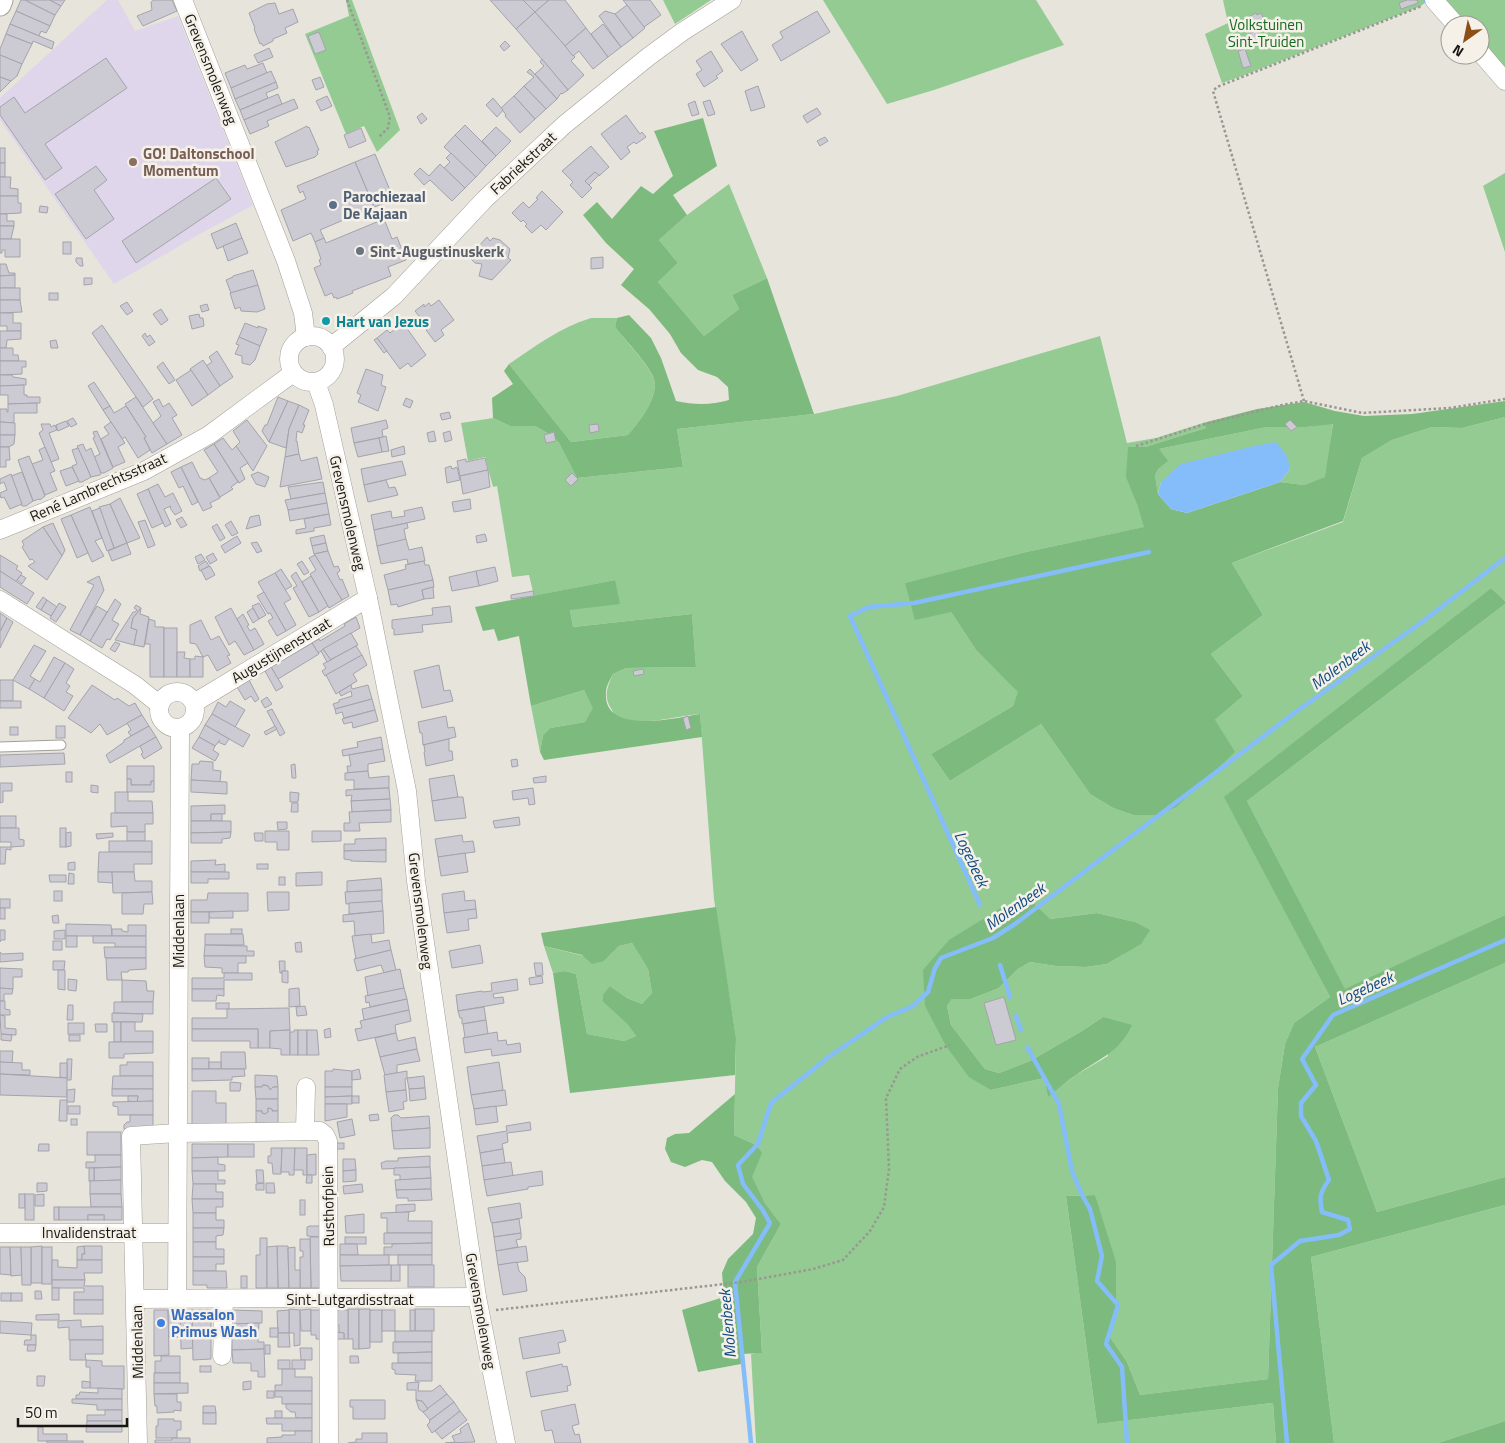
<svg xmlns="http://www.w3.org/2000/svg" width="1505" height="1443" font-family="'Titillium Web',sans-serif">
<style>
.education{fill:#dfd6eb}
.green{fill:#93cb93;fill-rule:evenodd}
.forest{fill:#7dba7d;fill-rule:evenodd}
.water{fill:#84bdfa}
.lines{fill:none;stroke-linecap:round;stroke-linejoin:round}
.stream{stroke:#84bdfa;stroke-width:4.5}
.building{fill:#cccad2;stroke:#a4a3ab}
.service-casing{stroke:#a39f98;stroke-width:11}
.minor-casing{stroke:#a39f98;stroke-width:19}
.tertiary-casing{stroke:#a39f98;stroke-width:23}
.path{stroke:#9a9791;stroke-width:2.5;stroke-dasharray:2.5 2.5;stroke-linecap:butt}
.service{stroke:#fff;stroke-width:9}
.minor{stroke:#fff;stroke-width:18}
.tertiary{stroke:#fff;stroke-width:21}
.education-dot{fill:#8d6e63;stroke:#f5f1e9;stroke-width:2}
.service-dot{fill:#5c6f8a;stroke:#f5f1e9;stroke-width:2}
.worship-dot{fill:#6b7280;stroke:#f5f1e9;stroke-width:2}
.culture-dot{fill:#0f9aa8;stroke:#f5f1e9;stroke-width:2}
.shop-dot{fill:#3f7fe0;stroke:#f5f1e9;stroke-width:2}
.labels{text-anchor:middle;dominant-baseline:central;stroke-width:5;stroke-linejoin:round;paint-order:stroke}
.park-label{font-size:15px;fill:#136a1e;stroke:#f5f1e9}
.street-label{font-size:15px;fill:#171613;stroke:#f5f1e9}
.education-label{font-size:15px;font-weight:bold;fill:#785e54;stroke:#f5f1e9;text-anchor:start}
.service-label{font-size:15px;font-weight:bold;fill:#4e5e75;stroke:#f5f1e9;text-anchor:start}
.worship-label{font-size:15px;font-weight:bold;fill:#5b616d;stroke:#f5f1e9;text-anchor:start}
.culture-label{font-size:15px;font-weight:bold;fill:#0d838f;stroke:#f5f1e9;text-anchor:start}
.shop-label{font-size:15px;font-weight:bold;fill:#366cbe;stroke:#f5f1e9;text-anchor:start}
.water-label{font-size:16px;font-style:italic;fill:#104b82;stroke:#f5f1e9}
</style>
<rect width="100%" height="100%" fill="#e7e4dc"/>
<polygon class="education" points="107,0 118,0 135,31 178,16 253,205 200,234 114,284 0,120 0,98"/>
<g class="green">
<polygon points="346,0 352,0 400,130 377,152 364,126 346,134 305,34 349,16"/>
<polygon points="663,0 711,0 675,24"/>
<polygon points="823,0 1036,0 1064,45 934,90 887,104"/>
<polygon points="1223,0 1426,0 1427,1 1421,6 1242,76 1222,83 1205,34 1228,23"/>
<polygon points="1442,0 1505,0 1505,75 1480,45 1480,25 1463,25"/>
<polygon points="1505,173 1505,252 1483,186"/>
<polygon points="729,184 767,278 732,295 739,309 704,336 658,282 678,263 659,240 687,215"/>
<path d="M591,318H617L615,327C624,339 655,371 655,384C655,402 639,422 628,435L571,442L509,364C537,345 559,328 591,318Z"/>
<path d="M1100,336L1127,443L1156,438L1203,423L1206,428L1145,447L1137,504L1145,527L1026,552L906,583L951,612L976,650L1019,692L1013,706L931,754L950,781L1041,724L1090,794L1113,808L1133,815H1159L1175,808L1215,720L1243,696L1211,654L1263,615L1232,563L1343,522L1362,458L1392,440L1432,427L1462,428L1505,417V601L1491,588L1225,797L1330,997L1294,1023L1285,1044L1278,1088L1268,1379L1140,1395L1127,1362L1110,1337L1116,1312L1095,1195L1066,1196L1097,1424L1273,1403L1276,1443H756L751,1354L762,1352L757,1267L781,1224L765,1203L751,1177L756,1145L734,1135L736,1038L714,899L700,714C681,715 632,729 616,716C614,715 613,712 612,710C603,697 607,688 613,674L626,668L696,667L692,614L573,627L570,610L615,580L534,596L529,575L512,577L497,486L493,487L485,457L468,461L461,423L493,418L510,426H535L554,437L559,443L577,478L683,467L677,429L814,414L897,396ZM1097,913L1135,922L1124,954L1107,964L1086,967L1056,966L1030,962L1018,969L999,988L971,999H952L947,1006L951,1025L985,1069L999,1073L1030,1061L1082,1031L1103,1017L1108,1056L1076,1075L1048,1096L1044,1078L991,1090L925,1006L1050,919Z"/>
<polygon points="1333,423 1326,477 1304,485 1280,482 1290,469 1161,482 1158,494 1155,475 1159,468 1159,449 1267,427 1306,427"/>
<polygon points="1505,604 1505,915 1345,990 1247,801"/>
<polygon points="584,690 594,708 585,722 550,728 543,735 540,752 531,706"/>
<polygon points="632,943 648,969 652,993 642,1004 627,998 610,986 603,1002 627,1024 636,1036 624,1041 587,1034 576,974 565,971 553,973 544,946 604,961 619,946"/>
<polygon points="1505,963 1505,1177 1377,1212 1315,1047"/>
<polygon points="1505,1205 1505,1421 1438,1443 1334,1443 1311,1257"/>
</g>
<g class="forest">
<path d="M703,118L717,166L673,195L687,215L659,240L678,263L658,282L704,336L739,309L732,295L767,278L814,414L677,429L683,467L577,478L559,443L554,437L535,426H510L493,418L492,398L513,384L504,371L509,364L571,442L628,435C639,422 655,402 655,384C655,370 624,339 615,327L617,318L629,315L651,338L661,358L676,401C695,405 711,405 729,400L728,387L717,377L698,370L681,353L670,334L649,309L621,285L634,269L606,243L583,215L597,202L612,219L641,186L653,194L673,176L654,131Z"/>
<path d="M1505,401V417L1462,428L1432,427L1392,440L1362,458L1343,521L1232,563L1263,615L1211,654L1243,696L1215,720L1235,752L1175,808L1159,815H1133L1113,808L1090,794L1041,724L950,781L931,754L1013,706L1018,692L976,650L951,612L915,620L905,583L1026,552L1144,527L1137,504L1126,477L1128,447H1145L1206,428L1203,423L1257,409L1304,402L1335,411L1364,416L1412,414ZM1333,424L1325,477L1304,485L1280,482L1187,513L1171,509L1158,494L1155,475L1159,468L1168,461L1159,449L1267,427H1306Z"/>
<path d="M615,580L620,604L570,610L573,627L692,614L696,667L626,668L613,674C610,680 606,686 606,692C602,736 676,718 700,714L702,737L544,760L540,752L543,735L550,728L585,722L593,708L584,690L531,706L519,636L498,641L494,629L483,631L475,607Z"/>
<polygon points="1491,588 1505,601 1505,604 1247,801 1345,989 1505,915 1505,963 1315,1047 1377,1212 1505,1177 1505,1205 1311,1257 1334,1443 1276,1443 1273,1403 1097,1424 1066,1196 1095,1195 1116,1262 1116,1312 1110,1337 1127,1362 1140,1395 1268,1379 1278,1088 1285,1044 1294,1023 1330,997 1224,797"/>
<path d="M1031,901L1050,919L1097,913L1135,922L1150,930L1141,944L1107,964L1086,967L1056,966L1030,962L1018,969L999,988L971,999H952L947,1006L951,1025L985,1069L999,1073L1030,1061L1082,1031L1103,1017L1132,1025C1120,1051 1101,1058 1079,1073C1068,1080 1058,1089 1048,1097L1044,1078L991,1090L969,1077L946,1046L925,1006L923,970L949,940L1001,908Z"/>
<polygon points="716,907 736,1038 735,1075 570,1093 553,973 565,971 576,974 587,1034 624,1041 636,1036 627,1024 603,1002 603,995 610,986 627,998 642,1004 652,993 648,969 632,943 619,946 604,961 592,964 582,955 544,946 541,933"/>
<polygon points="735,1094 734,1135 756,1145 762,1153 752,1177 765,1203 781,1224 757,1267 762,1353 741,1354 741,1364 698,1372 682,1310 724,1297 722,1273 728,1259 753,1234 756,1218 746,1202 725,1181 712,1162 702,1160 685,1167 671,1162 665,1149 667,1138 675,1134 689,1133"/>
<polygon points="1505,1421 1505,1443 1438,1443"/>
</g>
<polygon class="water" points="1276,442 1287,456 1290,469 1280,482 1187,513 1171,509 1158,494 1161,482 1181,464 1254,446"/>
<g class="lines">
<g class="stream">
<polyline points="1425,0 1425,1"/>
<polyline points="980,905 850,616 869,607 914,603 1149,552"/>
<polyline points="1000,965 1010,997"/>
<polyline points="1016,1016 1021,1030"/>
<polyline points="1027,1047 1059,1104 1072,1171 1082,1195 1090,1209 1102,1256 1097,1281 1118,1305 1106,1344 1122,1367 1127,1443"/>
<polyline points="751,1443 735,1282 770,1223 762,1209 743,1184 738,1165 758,1144 771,1103 830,1056 887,1017 913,1006 928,992 935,968 941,958 993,938 1015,924 1297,711 1422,622 1505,558"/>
<path d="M1287,1443L1271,1265L1300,1241L1339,1235L1350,1229L1348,1220L1322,1212C1319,1197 1320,1192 1329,1180L1316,1141L1301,1116V1103L1316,1085L1302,1059L1333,1015L1505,940"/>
</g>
</g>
<g class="building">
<polygon points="21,0 25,0 55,15 50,26 16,11"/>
<polygon points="25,0 50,0 61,6 55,15"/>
<polygon points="50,0 65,0 61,6"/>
<polygon points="154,0 172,0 177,11 143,26 137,16 152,10 151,2"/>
<polygon points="490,0 523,0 535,12 516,29"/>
<polygon points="523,0 549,0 535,12"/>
<polygon points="549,0 565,0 586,28 565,46 535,12"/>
<polygon points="623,0 650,0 661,15 644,27"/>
<polygon points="1407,0 1417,0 1418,3 1401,9 1399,3"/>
<polygon points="275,3 279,14 293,9 298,22 285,28 287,33 273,39 273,41 263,46 261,43 260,44 254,29 255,28 249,13 267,4"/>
<polygon points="627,5 645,28 633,38 615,14"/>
<polygon points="16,11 50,26 46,33 41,31 39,36 10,24"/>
<polygon points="605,11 615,14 633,38 621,47 599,16"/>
<polygon points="817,11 830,32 781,61 772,45 783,38 780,32"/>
<polygon points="535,12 575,57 571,61 584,75 568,90 516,29"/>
<polygon points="1256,13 1257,15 1261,13 1265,22 1256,26 1252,17 1250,18 1250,16"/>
<polygon points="10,24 54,42 52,49 33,41 32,44 6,34"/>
<polygon points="603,24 621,47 608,57 591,34"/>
<polygon points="586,28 608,57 593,69 579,51 573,56 565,46"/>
<polygon points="1257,30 1262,43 1267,41 1270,47 1265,50 1261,43 1256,46 1250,33"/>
<polygon points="742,31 758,60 741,71 721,44"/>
<polygon points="319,32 326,50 315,54 308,36"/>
<polygon points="6,34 32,44 22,64 0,55 0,49"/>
<polygon points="505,41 510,46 504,51 500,46"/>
<polygon points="269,48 273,57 258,63 254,55"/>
<polygon points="1245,49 1251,66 1243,68 1238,51"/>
<polygon points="711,51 723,71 716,76 718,78 704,87 696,74 702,70 696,61"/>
<polygon points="0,55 22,64 17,76 11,81 0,77"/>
<polygon points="106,58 127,88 45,144 62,168 45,180 0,115 0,107 14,97 25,113"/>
<polygon points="542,59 568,90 562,94 561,93 557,99 535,74 544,66 540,62"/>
<polygon points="263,63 267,73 231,88 225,73 245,65 247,69"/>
<polygon points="530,69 557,99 546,109 524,86 534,77 527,72"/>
<polygon points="271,71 276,82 235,99 231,88"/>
<polygon points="0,77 11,81 0,92"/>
<polygon points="320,77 324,87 316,90 312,80"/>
<polygon points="276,82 278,88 266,93 268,98 240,110 235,99"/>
<polygon points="524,86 546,109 535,119 514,96"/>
<polygon points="758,86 765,107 751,111 745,91"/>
<polygon points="278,94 282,104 244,120 240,110"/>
<polygon points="327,96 332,106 321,111 316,101"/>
<polygon points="514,96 535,119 520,133 505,116 506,115 501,108"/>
<polygon points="493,98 503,110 497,117 486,105"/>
<polygon points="294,99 298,108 267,121 269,126 250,134 244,120"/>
<polygon points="710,100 715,114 708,116 703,102"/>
<polygon points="695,101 699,114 692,116 688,104"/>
<polygon points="817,108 821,114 807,123 803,116"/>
<polygon points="422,113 427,119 421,124 417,117"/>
<polygon points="626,115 640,134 642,132 646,137 636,144 634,142 627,147 630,152 621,160 601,134"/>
<polygon points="465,125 496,156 486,166 455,135"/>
<polygon points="307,126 308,128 309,127 319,150 317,151 318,154 315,157 286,167 275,142"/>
<polygon points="496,127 511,141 496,156 482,141"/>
<polygon points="361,128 366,141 349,148 344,135"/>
<polygon points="455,135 486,166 476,177 444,147"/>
<polygon points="825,137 828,141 820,146 817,141"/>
<polygon points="591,146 609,167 599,176 595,172 585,181 592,188 582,198 570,185 573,182 562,171"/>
<rect x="0" y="148" width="5" height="15"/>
<polygon points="451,153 476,177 465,188 444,168 450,162 446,158"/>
<polygon points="375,154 394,200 374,207 355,162"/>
<polygon points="355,162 374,207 320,230 324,238 315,242 311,233 293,241 281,210 306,199 303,191 300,193 297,186"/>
<rect x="0" y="163" width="5" height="14"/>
<polygon points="440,164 465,188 452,201 430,180 424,185 414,174 420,168 429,176"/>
<polygon points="96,166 107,180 94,190 114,219 86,239 55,194"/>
<polygon points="595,172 599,175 589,185 585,181"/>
<polygon points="0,177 11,177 10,188 18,189 18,196 0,196"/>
<polygon points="216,178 231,199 136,263 122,241"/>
<polygon points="542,191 563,212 546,230 541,225 532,233 525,226 527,224 523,220 521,222 512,213 523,202 529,208 538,199 536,198"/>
<polygon points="0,196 18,196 18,203 21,203 21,213 0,214"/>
<polygon points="40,206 48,207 47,213 39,212"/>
<polygon points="0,214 7,214 7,221 14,221 14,226 0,226"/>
<polygon points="384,219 392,239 397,237 406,260 388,267 391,276 352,291 353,293 337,299 336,297 334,298 332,293 325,296 314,268 321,265 319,260 321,259 315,242 324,238 326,243"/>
<polygon points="236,223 242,238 217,249 211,234"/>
<polygon points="0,226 14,226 11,239 0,239"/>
<polygon points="487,237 490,241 493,238 500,240 510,249 508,258 511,260 492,280 479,276 482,264 475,263 469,257"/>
<polygon points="242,238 248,253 228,261 223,246"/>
<polygon points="0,239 20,239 20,257 5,257 5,250 2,250 2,253 0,253"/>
<rect x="63" y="242" width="8" height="12"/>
<polygon points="603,257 603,268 591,269 591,258"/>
<polygon points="76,258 82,258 83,266 80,266 76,262"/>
<polygon points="0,264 6,264 9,273 15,273 15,275 0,276"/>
<polygon points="253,270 258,285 231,293 226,280 233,277 233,276"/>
<polygon points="15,275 15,288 0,288 0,276"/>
<polygon points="84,278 92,278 92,284 84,285"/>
<polygon points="258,285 265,309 257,312 241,311 240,307 235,309 230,293"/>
<rect x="0" y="288" width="20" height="12"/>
<rect x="49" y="293" width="9" height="7"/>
<polygon points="0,300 20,300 22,312 0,313"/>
<polygon points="439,300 454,320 441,330 444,335 435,342 426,330 431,326 430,324 427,326 415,311 424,304 424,307 429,303 431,306"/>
<polygon points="127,302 133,311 127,315 120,306"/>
<polygon points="207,304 209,310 202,312 200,306"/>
<polygon points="161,309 168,320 161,325 153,314"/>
<polygon points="0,313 13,313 13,323 21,323 21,331 7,331 7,326 0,326"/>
<polygon points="199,314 200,318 203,318 204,326 192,329 189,316"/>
<polygon points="245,323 258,328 258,326 267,329 260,346 239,337"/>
<polygon points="403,323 426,355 411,367 408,363 400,369 377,338 387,330 390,333"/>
<polygon points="102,325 153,399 143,407 92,333"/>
<polygon points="0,331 21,331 21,339 7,340 6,348 0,348"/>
<polygon points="145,333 147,337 150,335 155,342 149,346 142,336"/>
<polygon points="239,337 260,346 255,360 250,365 242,363 242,356 235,354 239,345 236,344"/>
<polygon points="377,338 387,351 384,353 374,340"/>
<polygon points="56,340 58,348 51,348 50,341"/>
<polygon points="0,348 13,348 13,355 18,355 19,361 0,361"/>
<polygon points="217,351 233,377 220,386 206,366 212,362 209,357"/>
<polygon points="203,360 220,386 208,395 190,369"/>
<polygon points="0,361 26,361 26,367 22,367 22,374 0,375"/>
<polygon points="163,362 175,380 169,384 157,367"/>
<polygon points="366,369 383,375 381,385 386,387 378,411 358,402 361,395 357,393"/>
<polygon points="191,370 208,395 192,406 176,380"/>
<polygon points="0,375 12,375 13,377 26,379 26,385 0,386"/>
<polygon points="94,382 110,406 103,410 88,386"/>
<polygon points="24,385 24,395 27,395 27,397 40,397 40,403 8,404 8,395 0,395 0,386"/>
<polygon points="136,397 167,444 152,453 144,438 146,437 125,404"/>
<polygon points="278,397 288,401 269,442 262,431 265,425 267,425"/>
<polygon points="406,398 413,401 410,408 403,405"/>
<polygon points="159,399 163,407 169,403 177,415 172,418 182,435 167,444 153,423 161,416 153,402"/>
<polygon points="288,401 299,405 289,429 286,448 269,442"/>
<polygon points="37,403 37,413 14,413 14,423 0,422 0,409 7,409 7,412 8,412 8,404"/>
<polygon points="299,405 309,410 303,425 305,425 302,433 297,431 296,441 297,441 299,454 285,457 289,429"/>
<polygon points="110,406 114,413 126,406 146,437 144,438 150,450 138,458 125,437 122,439 103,410"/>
<polygon points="449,412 451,418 442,420 440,414"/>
<polygon points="73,418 77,424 71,427 67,421"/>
<polygon points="247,420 267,446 253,471 236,446 240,442 233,431"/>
<polygon points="386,420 388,428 382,430 383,437 354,443 351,428"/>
<polygon points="1290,420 1297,427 1291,431 1285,424"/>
<polygon points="66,421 69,426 58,431 56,425"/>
<polygon points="0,422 15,423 15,435 0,435"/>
<polygon points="111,422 125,443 118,447 125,462 113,467 101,439 109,434 104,427"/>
<polygon points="41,424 50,424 51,427 55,425 57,430 49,433 59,459 51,462 39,433 43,430"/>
<polygon points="598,424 599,431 590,433 589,425"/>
<polygon points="97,431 113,468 104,473 101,473 94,457 100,454 93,438 95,437 93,432"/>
<polygon points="434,431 436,441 429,442 427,433"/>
<polygon points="450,431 452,440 445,442 443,433"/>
<polygon points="554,432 556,441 546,443 544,435"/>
<polygon points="0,435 15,435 14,444 9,447 0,447"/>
<polygon points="386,436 389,451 382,452 379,438"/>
<polygon points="223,438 232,450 236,446 248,463 240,468 245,479 239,483 214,444"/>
<polygon points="379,438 382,452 358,457 354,443"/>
<polygon points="83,444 86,451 91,448 101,473 100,475 91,477 77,446"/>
<polygon points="214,444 238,482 231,487 233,489 220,497 209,478 218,472 204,450"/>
<polygon points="404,446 405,454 392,457 391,450"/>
<polygon points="0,447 9,447 10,460 6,460 6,467 0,467"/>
<polygon points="45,447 55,471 50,473 57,490 45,495 32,464 43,460 39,450"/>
<polygon points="78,448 91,477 82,482 79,482 72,466 77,464 72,450"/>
<polygon points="299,454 301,461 317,457 322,479 280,487 285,457"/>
<polygon points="29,456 45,496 40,500 39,499 33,501 18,460"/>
<polygon points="485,458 488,470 460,476 457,461 466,459 466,462"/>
<polygon points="402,461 406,475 364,485 361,469"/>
<polygon points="192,462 200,478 205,480 209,478 220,498 210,503 212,507 203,511 181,467"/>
<polygon points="451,466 452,469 457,467 460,480 447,483 445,468"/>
<polygon points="72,467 79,481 66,486 60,471"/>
<polygon points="181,467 198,502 192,505 183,486 179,488 171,472"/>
<polygon points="488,470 490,487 463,494 460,476"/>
<polygon points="22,472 33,501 26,506 22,506 11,476"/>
<polygon points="258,472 269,477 265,487 256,484 251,475"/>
<polygon points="572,473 578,479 571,486 565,480"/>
<polygon points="11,474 22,504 10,509 4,497 1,498 0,495 0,493 7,490 4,482 0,484 0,479"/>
<polygon points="386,480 389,488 395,487 398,495 368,502 364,485"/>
<polygon points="323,482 325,493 291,499 288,487"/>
<polygon points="158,484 165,497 173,493 182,511 175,515 170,508 171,506 164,509 171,524 165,527 148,489"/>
<polygon points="148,489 163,523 152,528 137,494"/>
<polygon points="325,493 327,503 288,510 285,500"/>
<polygon points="120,498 140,538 127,543 110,504"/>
<polygon points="470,499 471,509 454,512 452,502"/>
<polygon points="327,503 329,514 290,521 288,510"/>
<polygon points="110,504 127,543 114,548 99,507"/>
<polygon points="90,507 102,538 95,541 104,556 92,562 71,515"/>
<polygon points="422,507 425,519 374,530 371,515 391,511 392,518 405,516 404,511"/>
<polygon points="100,508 114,548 107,551 92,511"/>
<polygon points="329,514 331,525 314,528 314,531 296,534 296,530 306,528 304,519"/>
<polygon points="71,515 88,553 77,558 61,519"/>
<polygon points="259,515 261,525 246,529 250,517"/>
<polygon points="182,517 187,525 181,528 176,520"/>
<polygon points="145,520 155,545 148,548 138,522"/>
<polygon points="231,521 238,533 232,536 225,525"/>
<polygon points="53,523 65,550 62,556 43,527"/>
<polygon points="407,523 408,528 404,529 406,540 377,546 374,530"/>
<polygon points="217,524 225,538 220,541 212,527"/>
<polygon points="43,527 62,556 47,580 28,566 35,562 32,559 30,560 22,547 24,545 22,541"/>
<polygon points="485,534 487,541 477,543 476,536"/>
<polygon points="324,535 326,543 312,546 310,538"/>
<polygon points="237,536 241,543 225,553 221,546"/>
<polygon points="406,539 409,550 422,547 425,561 408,564 407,559 381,564 377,546"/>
<polygon points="257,542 262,551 257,553 251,543"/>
<polygon points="127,543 131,554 112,561 108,551"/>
<polygon points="326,543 328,551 314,554 312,546"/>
<polygon points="328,551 334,567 338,566 340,571 337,573 340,580 342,579 349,596 342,600 314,554"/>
<polygon points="213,553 217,560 210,564 206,557"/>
<polygon points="201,554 205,560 198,564 195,557"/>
<polygon points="0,555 18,566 16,569 22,573 16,582 0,571"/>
<polygon points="315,555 342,600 329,608 310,574 316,570 309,558"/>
<polygon points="206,561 209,566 200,571 198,566"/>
<polygon points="302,561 309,572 304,575 297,564"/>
<polygon points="424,561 425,565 429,565 433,580 388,590 384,575 406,569 405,565"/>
<polygon points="210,566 215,575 206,580 201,570"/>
<polygon points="495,567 498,581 479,586 476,571"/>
<polygon points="281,569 292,586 285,590 275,573"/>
<polygon points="0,571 34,593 27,604 0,587"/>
<polygon points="476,571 479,586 452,591 449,577"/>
<polygon points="296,572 319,612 309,617 293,588 297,586 291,576"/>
<polygon points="275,573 291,599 284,603 296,625 286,631 258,582"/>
<polygon points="21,575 26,578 22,584 17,580"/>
<polygon points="99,576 104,590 80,635 70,630 94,585 87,582"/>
<polygon points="311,576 328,606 319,612 302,582"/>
<polygon points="433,580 434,587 422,590 424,599 398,607 397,604 391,605 388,590"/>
<polygon points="433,587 434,598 424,599 422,590"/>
<polygon points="533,591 534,596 511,599 511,595"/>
<polygon points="264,592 286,631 277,636 268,621 273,618 270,613 268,614 257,596"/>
<polygon points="43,597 47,600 41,610 36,607"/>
<polygon points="115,599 121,604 112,620 119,624 110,640 107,639 102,648 90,641"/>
<polygon points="47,600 57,607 51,616 41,610"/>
<polygon points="59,603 66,607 56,622 50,618"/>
<polygon points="259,603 266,615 259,619 252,606"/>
<polygon points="136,605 141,608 133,618 131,628 137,630 134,645 115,640 133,612 135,612 137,610 134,608"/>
<polygon points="97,606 107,612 90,641 80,635"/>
<polygon points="450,606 452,622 422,625 423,632 394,635 394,629 392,628 392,620 433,615 432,608"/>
<polygon points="141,608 140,614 149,617 144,647 134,645 137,630 131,628 133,618"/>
<polygon points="231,608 254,650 244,655 235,641 229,645 215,617"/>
<polygon points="253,608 259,619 253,623 247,612"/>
<polygon points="0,613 7,618 1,630 0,629"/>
<polygon points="243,614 249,625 247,626 250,631 255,628 264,644 254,650 237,619"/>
<polygon points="356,617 360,628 318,653 312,643 319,639 320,641 345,626 344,624"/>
<polygon points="7,618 13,622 0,648 0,632"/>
<polygon points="149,619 155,621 155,627 164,627 164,677 150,677 150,644 145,644"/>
<polygon points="201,620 211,640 219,636 230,655 227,656 231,663 217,671 208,655 203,657 196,644 190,643 190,625"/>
<rect x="164" y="628" width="13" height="49"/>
<polygon points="351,633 358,645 330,660 323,649"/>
<polygon points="115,642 120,644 115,652 110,649"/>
<polygon points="312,643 319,654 278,679 271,667"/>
<polygon points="34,645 46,651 30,676 35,679 29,689 13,680"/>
<polygon points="356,646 362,655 325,676 322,671 326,668 323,664"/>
<polygon points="323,649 331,660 327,662 321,651"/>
<polygon points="177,652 185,652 184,658 190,659 190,677 177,677"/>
<polygon points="362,655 367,665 353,674 357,681 336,694 326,675"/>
<polygon points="195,656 203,657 203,677 190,677 190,659 195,659"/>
<polygon points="54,657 65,663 44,698 29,689 35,679 40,682"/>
<polygon points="65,663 74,669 66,683 70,686 66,692 73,696 64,711 44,698"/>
<polygon points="439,665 444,691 450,690 453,701 422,708 414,671"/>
<polygon points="271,667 283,687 276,691 265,671"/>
<polygon points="643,669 644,674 634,676 633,671"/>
<rect x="0" y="680" width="13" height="21"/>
<polygon points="249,680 259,699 255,702 251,696 245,700 237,687"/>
<polygon points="92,685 115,700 117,698 129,706 135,703 142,715 107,735 100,724 91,733 68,718"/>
<polygon points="351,685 352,689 368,685 372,699 335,709 333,704 339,702 339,700 352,696 351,691 341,696 339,692"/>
<polygon points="267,697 272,704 265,708 261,701"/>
<polygon points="372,699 375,710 344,718 342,712 336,714 335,709"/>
<rect x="0" y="701" width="21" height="7"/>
<polygon points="230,701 245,710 235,727 212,714 218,702 226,707"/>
<polygon points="272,709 285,733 280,736 267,711"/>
<polygon points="375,710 378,721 353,728 352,722 344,724 342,719"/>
<polygon points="212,714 250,735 243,747 205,725"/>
<polygon points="142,715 149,726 131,736 128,732 131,730 127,723"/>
<polygon points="446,716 448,728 454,727 456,737 423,745 422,733 420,733 418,722"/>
<polygon points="688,716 691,728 686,730 683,718"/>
<polygon points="205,725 229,739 225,745 218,742 220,740 215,746 199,737"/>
<rect x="56" y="726" width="9" height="12"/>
<polygon points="149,726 156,737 110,763 106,755 124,742 124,740"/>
<polygon points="275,726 277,729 266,735 264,732"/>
<rect x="10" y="727" width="8" height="8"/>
<polygon points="156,737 162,748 144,759 141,754 143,753 140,746"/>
<polygon points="199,737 215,746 213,750 219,754 215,761 192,748"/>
<polygon points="381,737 383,749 343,756 342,750 358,747 357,742"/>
<polygon points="449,739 449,751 452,751 453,760 426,766 424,752 425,752 424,745 423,745"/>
<polygon points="383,749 385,761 368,764 368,771 348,773 347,766 351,766 349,755"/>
<polygon points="64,753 65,764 0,767 0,755"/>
<polygon points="517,759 518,766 512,767 511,760"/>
<polygon points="200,761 213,762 213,770 221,771 220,782 191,780 192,764 199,764"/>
<polygon points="295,764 296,778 292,778 291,765"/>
<polygon points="127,766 154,766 154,781 151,781 151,785 131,785 131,779 127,779"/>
<polygon points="368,771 369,778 389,776 389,788 354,789 354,780 345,780 345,773"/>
<rect x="66" y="772" width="6" height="10"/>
<polygon points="454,775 458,797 432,801 429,779"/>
<polygon points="546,776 546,782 534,783 533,778"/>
<polygon points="127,779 131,779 131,785 151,785 151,781 154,781 154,792 127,792"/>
<polygon points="191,780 227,782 227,794 191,792"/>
<polygon points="0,783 12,783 12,791 3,791 3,802 0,803"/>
<polygon points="91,785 98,786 98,793 91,792"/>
<polygon points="389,788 390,799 351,801 352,795 346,796 346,790"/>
<polygon points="533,788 535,804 529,805 528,798 513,800 512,791"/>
<polygon points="115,792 128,792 128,801 152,801 153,813 115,813"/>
<polygon points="290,792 299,793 298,802 290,802"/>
<polygon points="458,797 463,797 466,818 435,821 432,801"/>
<polygon points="390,799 391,810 352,812 351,801"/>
<polygon points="292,803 298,803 298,812 291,812"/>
<polygon points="225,805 225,814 211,814 211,821 191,821 191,806"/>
<polygon points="391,810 391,822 359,823 360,831 344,831 344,823 350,823 349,812"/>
<polygon points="111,813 153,813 153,824 145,824 145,832 127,832 127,826 111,827"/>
<rect x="211" y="814" width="11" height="7"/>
<rect x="0" y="816" width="16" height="12"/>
<polygon points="519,817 520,825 495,828 493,821"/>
<polygon points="191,821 231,821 231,832 191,833"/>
<polygon points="277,822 287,822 287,829 278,830"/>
<polygon points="0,828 19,828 19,839 24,840 24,846 11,847 11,842 0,842"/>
<rect x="60" y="828" width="6" height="19"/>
<polygon points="265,831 289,831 289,850 277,850 277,842 265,842"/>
<polygon points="312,831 341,831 341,841 312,842"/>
<polygon points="71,832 71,846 66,847 66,833"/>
<rect x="127" y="832" width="18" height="9"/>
<polygon points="231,832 230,838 222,839 222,843 191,843 191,833"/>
<polygon points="113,833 113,837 97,839 96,834"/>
<polygon points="254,833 263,833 263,841 255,841"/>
<polygon points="462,835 463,842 473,841 475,852 438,857 435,839"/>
<polygon points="386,838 386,850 344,851 344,844 355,844 355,839"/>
<rect x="109" y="841" width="43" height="11"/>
<polygon points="0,847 11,847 11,850 6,849 5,864 0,864"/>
<polygon points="386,850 386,862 351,861 351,860 344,859 344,851"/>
<polygon points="99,852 152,852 152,864 134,864 134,872 98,872"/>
<polygon points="465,853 468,872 441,876 438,857"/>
<polygon points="216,860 215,865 225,864 225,872 191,872 191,861"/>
<polygon points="75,862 75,870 68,870 68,863"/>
<rect x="257" y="864" width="11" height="5"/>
<polygon points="98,872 112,872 113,883 98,882"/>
<polygon points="112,872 134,872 135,881 152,881 152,892 113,893"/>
<polygon points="191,872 229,872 229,879 208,879 208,883 191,883"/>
<polygon points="322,872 322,885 296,886 296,873"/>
<polygon points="69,873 74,874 74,884 68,884"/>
<polygon points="49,875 66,875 66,882 50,882"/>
<rect x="279" y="877" width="6" height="8"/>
<polygon points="381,878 382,890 347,892 347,881"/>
<polygon points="382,890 382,901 346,904 345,892"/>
<rect x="54" y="891" width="8" height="10"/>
<polygon points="464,891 465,901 475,900 476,909 444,913 442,894"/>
<polygon points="152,892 153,904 144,904 143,914 122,914 122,893"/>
<polygon points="267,892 289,892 289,910 268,911"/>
<polygon points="208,893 248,893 248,911 191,912 191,900 207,900"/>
<rect x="0" y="899" width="10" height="9"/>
<polygon points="382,901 383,911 349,914 349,903"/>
<rect x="0" y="908" width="5" height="11"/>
<polygon points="476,909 477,918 468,919 469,930 447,933 444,913"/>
<polygon points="233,911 233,918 209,918 209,912"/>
<polygon points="383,911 384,933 355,936 354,921 343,922 343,915"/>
<rect x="191" y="912" width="18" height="11"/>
<polygon points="58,915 59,923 53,923 52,916"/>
<polygon points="66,924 111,925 112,936 66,936"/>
<polygon points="128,925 146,925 146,936 112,936 112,929 122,929 122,931 128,932"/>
<rect x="231" y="929" width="11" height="5"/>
<polygon points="0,930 5,930 5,940 1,940 0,942"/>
<polygon points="65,930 65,939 54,939 54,931"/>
<polygon points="205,934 243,934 244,945 205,945"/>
<polygon points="371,934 372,943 389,940 391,950 356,959 352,936"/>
<rect x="66" y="936" width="11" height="11"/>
<polygon points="93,936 146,936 146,947 115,947 115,943 93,943"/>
<rect x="53" y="941" width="9" height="9"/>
<polygon points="301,942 302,952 296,952 295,943"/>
<polygon points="205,945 247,946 247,951 254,951 254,956 204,956"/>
<polygon points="480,945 483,963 452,968 449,951"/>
<polygon points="104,947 146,947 146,958 105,958"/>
<polygon points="391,950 396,970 384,973 381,965 357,971 354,959"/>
<polygon points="0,952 2,954 23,953 23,960 0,962"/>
<polygon points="204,956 246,956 246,963 238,963 238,973 222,973 222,968 205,967"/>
<polygon points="106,958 146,958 146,969 129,970 128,972 121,972 122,980 107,980"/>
<polygon points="53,961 65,961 64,970 53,970"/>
<polygon points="279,961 285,961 285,971 282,971 282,973 280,973"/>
<polygon points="534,963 542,963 543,975 536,976"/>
<polygon points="0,968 22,969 22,977 13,977 13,989 0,988"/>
<polygon points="400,969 404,988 368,996 365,977"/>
<polygon points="58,970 65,970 65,990 58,989"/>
<polygon points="282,971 288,971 288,983 282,982"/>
<polygon points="224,973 252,973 252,980 224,980 224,989 192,989 192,978 224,978"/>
<polygon points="542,976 543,983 530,985 529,978"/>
<polygon points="68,979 77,980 76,991 68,990"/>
<polygon points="517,979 518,990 493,994 494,998 503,997 504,1003 458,1011 456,995 482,991 482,992 492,991 491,983"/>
<polygon points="122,980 146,981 147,991 154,991 153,1002 122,1002"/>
<polygon points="0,988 13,989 12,994 4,994 4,1001 0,1001"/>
<polygon points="299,988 300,1006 289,1007 289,989"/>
<polygon points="404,988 407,999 370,1007 369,1002 366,1003 365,996"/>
<polygon points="192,989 224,989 224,996 217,995 216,1001 192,1001"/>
<polygon points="1004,997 1016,1040 996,1045 984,1003"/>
<polygon points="407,999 409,1010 364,1020 362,1009"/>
<polygon points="0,1001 5,1001 5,1009 10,1010 10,1015 0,1015"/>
<polygon points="114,1002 153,1002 153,1014 114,1013"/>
<rect x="216" y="1003" width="13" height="6"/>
<polygon points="68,1005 73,1005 73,1020 67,1020"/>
<polygon points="305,1006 307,1015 297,1016 296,1007"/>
<polygon points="484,1007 486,1020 462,1024 462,1018 460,1018 458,1011"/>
<polygon points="289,1008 290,1030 270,1031 270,1048 258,1048 258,1029 192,1029 192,1018 227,1018 227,1009"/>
<polygon points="409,1010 411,1021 395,1025 396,1033 358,1041 355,1029 362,1028 360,1021"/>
<polygon points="112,1013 143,1014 142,1022 112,1022"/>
<polygon points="0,1015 5,1016 5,1028 16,1029 16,1035 1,1034"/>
<polygon points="486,1020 488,1034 463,1038 465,1037 463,1024"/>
<rect x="114" y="1022" width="7" height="20"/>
<polygon points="121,1022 135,1022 135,1031 153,1031 153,1042 121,1042"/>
<rect x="68" y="1023" width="16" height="11"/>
<polygon points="95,1024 107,1024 107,1032 96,1032"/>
<polygon points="330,1028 331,1037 325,1038 324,1030"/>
<polygon points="192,1029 258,1029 258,1048 250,1048 250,1041 192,1041"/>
<polygon points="290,1030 290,1055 281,1055 281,1049 270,1048 270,1031"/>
<polygon points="294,1030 298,1030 298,1055 290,1055 290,1032 294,1032"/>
<rect x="298" y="1030" width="9" height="25"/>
<polygon points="307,1030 317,1030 319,1055 307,1055"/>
<polygon points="497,1032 498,1041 506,1040 507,1045 520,1043 521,1052 492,1056 491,1049 465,1053 463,1038"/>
<polygon points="396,1033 398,1041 415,1037 417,1049 380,1057 375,1038"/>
<polygon points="1,1034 12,1035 11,1041 1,1040"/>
<rect x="69" y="1035" width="11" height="6"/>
<polygon points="109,1042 153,1042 153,1053 124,1054 124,1058 109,1058"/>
<polygon points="417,1049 420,1061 397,1065 397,1073 385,1075 380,1057"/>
<polygon points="0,1051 13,1051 12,1063 0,1062"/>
<polygon points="221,1052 245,1052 246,1069 221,1069"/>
<rect x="192" y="1058" width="17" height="11"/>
<polygon points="67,1059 72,1059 71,1080 67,1080"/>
<polygon points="0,1062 22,1063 22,1070 30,1070 30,1075 0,1074"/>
<polygon points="127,1062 153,1062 153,1076 120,1076 120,1065 127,1065"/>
<rect x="209" y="1062" width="12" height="7"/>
<polygon points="499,1062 503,1090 471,1095 467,1067"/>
<polygon points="60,1063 67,1063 67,1078 60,1077"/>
<polygon points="192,1069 244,1069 245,1076 232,1077 232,1080 192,1081"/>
<polygon points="333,1069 352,1071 352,1087 325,1087 325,1071 333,1071"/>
<polygon points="359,1069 361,1079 352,1080 352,1071"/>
<polygon points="407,1071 407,1078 405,1079 406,1090 386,1092 384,1075"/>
<polygon points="0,1074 67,1078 67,1097 0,1095"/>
<polygon points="255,1075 277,1076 278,1087 273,1087 270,1090 268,1086 265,1085 263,1085 262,1087 255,1087"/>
<polygon points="113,1076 153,1076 153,1089 112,1089"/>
<polygon points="424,1076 425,1088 409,1089 407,1078"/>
<polygon points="230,1082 241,1083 240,1091 230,1091"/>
<polygon points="263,1085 268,1086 270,1090 273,1087 278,1087 278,1099 256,1099 255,1087 262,1087"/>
<polygon points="325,1087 352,1087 352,1096 325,1097"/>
<polygon points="425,1088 426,1099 410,1101 409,1089"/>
<polygon points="75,1089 74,1102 67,1102 67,1090"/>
<polygon points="112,1089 153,1089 153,1101 137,1102 138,1096 112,1096"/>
<polygon points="406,1090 407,1101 403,1102 404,1109 389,1112 386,1092"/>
<polygon points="505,1090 507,1105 474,1109 471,1095"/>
<polygon points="192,1091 216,1091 216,1103 226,1103 226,1124 192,1125"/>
<polygon points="128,1096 138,1096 137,1102 128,1101"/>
<polygon points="352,1096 352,1104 325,1104 325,1097"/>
<rect x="352" y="1096" width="7" height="7"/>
<polygon points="256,1099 278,1099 278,1111 272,1111 272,1109 268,1108 268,1112 265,1114 262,1113 262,1111 256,1111"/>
<polygon points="60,1100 67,1100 67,1121 59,1121"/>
<polygon points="153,1101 153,1115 118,1115 118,1107 113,1106 113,1102"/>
<polygon points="325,1104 347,1104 347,1117 325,1121"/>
<rect x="68" y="1106" width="12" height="8"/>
<polygon points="496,1106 498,1122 476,1125 474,1109"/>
<polygon points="268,1108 272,1109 272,1111 278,1111 278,1123 256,1123 256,1111 262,1111 262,1113 265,1114 268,1112"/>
<polygon points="378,1114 379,1120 370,1121 369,1115"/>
<polygon points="130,1115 153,1115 153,1129 124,1129 124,1125 127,1122 130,1122"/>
<polygon points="394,1115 398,1115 401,1118 429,1116 430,1128 392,1131 391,1118"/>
<rect x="71" y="1119" width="6" height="6"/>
<polygon points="352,1119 355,1135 340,1138 337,1122"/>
<polygon points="530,1122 531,1130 507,1133 508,1142 502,1144 503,1149 480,1153 477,1136 507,1131 506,1126"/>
<polygon points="430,1128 430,1148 394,1149 392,1131"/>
<rect x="87" y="1132" width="34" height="23"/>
<rect x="336" y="1143" width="8" height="6"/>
<polygon points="39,1144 49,1144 49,1151 38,1151"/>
<polygon points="192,1144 228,1144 228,1157 192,1158"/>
<rect x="228" y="1144" width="26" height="13"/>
<polygon points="271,1148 282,1148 281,1174 273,1174 272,1163 268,1163 268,1156 271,1156"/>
<polygon points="282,1148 295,1148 294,1175 289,1175 289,1172 281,1172"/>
<polygon points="295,1148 307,1148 307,1175 303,1175 303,1170 294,1170"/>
<polygon points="503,1149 505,1163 482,1166 480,1153"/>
<polygon points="316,1154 316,1175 307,1175 307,1155"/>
<polygon points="95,1155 121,1155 121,1167 86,1168 86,1162 95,1162"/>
<polygon points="430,1156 430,1167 382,1169 381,1163 386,1161 398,1161 398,1158"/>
<polygon points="218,1157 218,1164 225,1165 225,1171 192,1171 192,1158"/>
<polygon points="343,1159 355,1159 356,1170 343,1171"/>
<polygon points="511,1162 513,1176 484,1180 482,1166"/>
<polygon points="121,1167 121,1180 94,1181 94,1168"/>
<polygon points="430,1167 431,1178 400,1180 400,1175 394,1175 394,1168"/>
<rect x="89" y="1168" width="5" height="13"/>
<polygon points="256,1170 263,1170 264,1183 257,1183"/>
<polygon points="356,1170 356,1181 343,1182 343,1171"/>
<polygon points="192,1171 218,1171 218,1180 225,1180 225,1184 193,1184"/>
<polygon points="542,1171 543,1185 528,1187 528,1189 487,1196 484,1180"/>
<polygon points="307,1175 312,1175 312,1183 306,1183"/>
<polygon points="431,1178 431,1189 396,1190 395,1180"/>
<polygon points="121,1180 121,1194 90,1194 90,1181"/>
<polygon points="37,1183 47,1183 47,1191 37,1192"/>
<polygon points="264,1183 264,1190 256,1190 256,1184"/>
<polygon points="266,1183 274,1183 275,1193 266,1193"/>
<polygon points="193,1184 216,1184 216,1192 223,1192 223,1199 192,1199"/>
<polygon points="362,1184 363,1192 344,1194 343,1186"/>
<polygon points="431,1189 432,1200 408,1201 408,1198 397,1198 396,1190"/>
<rect x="19" y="1194" width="6" height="14"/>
<rect x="25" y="1194" width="9" height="26"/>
<polygon points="44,1194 44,1206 35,1206 35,1195"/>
<polygon points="90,1194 121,1194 122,1207 91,1207"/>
<polygon points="192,1199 223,1199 223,1207 216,1207 216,1213 193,1213"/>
<rect x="300" y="1200" width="5" height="15"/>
<polygon points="520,1203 522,1218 492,1223 491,1222 488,1208"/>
<polygon points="415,1204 415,1211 396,1213 396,1205"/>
<rect x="54" y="1207" width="5" height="13"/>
<polygon points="59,1207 122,1207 122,1220 104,1220 104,1215 88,1215 88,1220 59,1220"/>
<polygon points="409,1212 408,1221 432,1221 432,1233 387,1233 387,1218 381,1218 381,1213"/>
<polygon points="193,1213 216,1213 216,1220 224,1220 224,1228 193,1228"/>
<polygon points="364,1214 364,1233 346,1233 345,1216"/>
<rect x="88" y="1215" width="16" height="5"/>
<polygon points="519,1219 521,1233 494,1237 492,1223"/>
<polygon points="310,1226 321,1226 321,1237 307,1236 307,1227"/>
<polygon points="193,1228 224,1228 223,1235 216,1236 216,1242 193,1242"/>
<polygon points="384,1233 432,1233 432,1243 384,1244"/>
<polygon points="521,1233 521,1239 516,1240 518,1247 496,1251 494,1237"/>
<polygon points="310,1237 321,1237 322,1288 311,1288"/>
<rect x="345" y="1237" width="21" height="7"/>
<polygon points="260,1238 267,1238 267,1288 256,1288 256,1255 260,1255"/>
<polygon points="300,1239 310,1239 311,1288 300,1288 300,1257 303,1257 303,1251 300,1251"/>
<polygon points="193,1242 216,1242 216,1249 224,1249 224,1257 193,1257"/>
<polygon points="432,1243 432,1255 384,1255 384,1247 392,1247 392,1244"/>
<polygon points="340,1244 357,1244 358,1255 340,1255"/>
<polygon points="42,1246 42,1283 31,1283 31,1247"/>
<polygon points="84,1246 85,1254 82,1254 82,1260 77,1260 77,1247"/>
<polygon points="84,1246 102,1246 102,1260 82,1260 82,1254 85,1254"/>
<polygon points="277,1246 288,1246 289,1288 278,1288"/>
<polygon points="277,1246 278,1288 267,1288 267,1247"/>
<polygon points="526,1246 528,1261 498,1265 496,1251"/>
<polygon points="0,1247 10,1247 11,1275 0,1274"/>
<polygon points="10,1247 21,1247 22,1275 11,1276"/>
<polygon points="21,1247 31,1247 31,1285 22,1285"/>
<rect x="42" y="1247" width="10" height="37"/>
<polygon points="295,1247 295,1270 300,1270 300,1288 289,1288 288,1248"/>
<polygon points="340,1255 389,1255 389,1265 340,1266"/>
<rect x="398" y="1255" width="34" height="10"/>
<polygon points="193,1257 224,1257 224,1264 216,1264 216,1271 193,1271"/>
<polygon points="52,1260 58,1260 58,1267 77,1268 77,1260 102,1260 102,1273 84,1273 85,1280 52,1280"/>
<polygon points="517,1262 519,1271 525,1277 527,1291 503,1295 498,1265"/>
<rect x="391" y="1265" width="9" height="16"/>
<polygon points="391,1265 391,1281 341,1281 340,1266"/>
<rect x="408" y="1265" width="26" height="22"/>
<polygon points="193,1271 226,1271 227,1288 207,1288 207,1285 193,1285"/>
<rect x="241" y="1276" width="6" height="12"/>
<polygon points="52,1280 85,1280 84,1286 103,1286 103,1300 74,1300 74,1292 84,1292 84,1288 52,1288"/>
<rect x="52" y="1288" width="7" height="12"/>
<polygon points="35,1291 41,1291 42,1299 35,1299"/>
<rect x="1" y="1293" width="10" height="8"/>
<rect x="11" y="1293" width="11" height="8"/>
<rect x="74" y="1300" width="29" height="14"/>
<polygon points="289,1309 300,1310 300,1345 294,1346 294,1333 289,1333"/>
<polygon points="311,1309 311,1331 301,1331 300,1310"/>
<polygon points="348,1309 359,1309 359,1349 353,1349 353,1339 348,1339"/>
<polygon points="359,1309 370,1309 370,1348 359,1349"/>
<rect x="415" y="1309" width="19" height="22"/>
<polygon points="154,1310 168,1310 169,1355 154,1356"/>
<polygon points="168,1310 180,1310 181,1337 169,1337"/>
<polygon points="180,1310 192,1310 193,1348 181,1349"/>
<polygon points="192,1310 211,1310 211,1359 193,1360"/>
<polygon points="232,1310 262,1311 262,1323 232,1324"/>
<polygon points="289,1310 289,1333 278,1333 277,1311"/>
<polygon points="311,1310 322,1310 322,1339 316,1339 316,1335 311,1335"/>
<polygon points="336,1310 348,1310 348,1339 344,1339 344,1333 339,1333 339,1325 337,1325"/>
<rect x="370" y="1310" width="12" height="32"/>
<rect x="382" y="1310" width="13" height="21"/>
<rect x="410" y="1310" width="5" height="21"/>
<polygon points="59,1314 59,1320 36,1320 36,1315"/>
<polygon points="81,1320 81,1327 103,1326 103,1340 69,1340 69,1327 58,1328 58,1321"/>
<polygon points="0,1321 32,1323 31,1335 0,1333"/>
<polygon points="259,1323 258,1337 232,1337 232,1324"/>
<rect x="270" y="1328" width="8" height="9"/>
<polygon points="563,1330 566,1341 558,1343 560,1353 523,1359 519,1338"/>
<rect x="395" y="1331" width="37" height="11"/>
<polygon points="337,1332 344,1333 344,1339 337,1339"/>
<polygon points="278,1333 289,1333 290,1347 278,1347"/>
<polygon points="31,1335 36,1335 36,1345 24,1345 25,1340 31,1340"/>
<polygon points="232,1337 258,1337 258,1342 264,1342 264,1349 232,1350"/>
<polygon points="70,1340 103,1340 103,1354 85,1354 86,1360 70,1360"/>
<polygon points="393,1342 432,1342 432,1352 393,1353"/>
<polygon points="28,1345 36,1345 35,1351 27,1351"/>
<rect x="265" y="1345" width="5" height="9"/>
<polygon points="300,1348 312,1348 312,1360 301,1360"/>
<polygon points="264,1349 265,1377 258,1377 258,1371 251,1371 251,1363 233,1363 232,1350"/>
<polygon points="432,1352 432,1363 398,1363 398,1353"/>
<polygon points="161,1356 180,1356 180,1373 155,1373 155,1361 161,1361"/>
<polygon points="350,1356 358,1356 359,1363 350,1363"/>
<polygon points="86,1360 102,1361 102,1366 124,1366 124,1389 90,1388 90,1367 86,1367"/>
<rect x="278" y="1360" width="12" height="9"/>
<rect x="292" y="1360" width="13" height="9"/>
<polygon points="392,1363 432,1363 432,1381 415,1381 416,1375 395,1374 395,1370 392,1369"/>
<polygon points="562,1364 563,1367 567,1366 571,1385 567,1386 568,1391 531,1397 526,1372"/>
<rect x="200" y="1366" width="11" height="6"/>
<polygon points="282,1369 295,1369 295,1377 312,1377 312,1391 275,1391 275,1385 282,1385"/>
<rect x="154" y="1373" width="26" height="10"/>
<polygon points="37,1376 45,1376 44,1386 37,1386"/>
<polygon points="82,1381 90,1382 90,1388 82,1388"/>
<polygon points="251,1381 251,1389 243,1390 243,1382"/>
<polygon points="419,1382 418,1391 432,1391 440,1385 447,1394 428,1409 422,1401 416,1400 416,1390 407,1390 407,1383"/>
<polygon points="154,1383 188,1383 188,1393 154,1394"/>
<polygon points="98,1388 122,1389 122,1399 76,1399 76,1395 79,1395 80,1392 98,1393"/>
<rect x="267" y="1391" width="7" height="7"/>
<polygon points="275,1391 312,1391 312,1404 282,1404 282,1397 275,1397"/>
<polygon points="154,1394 177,1394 177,1402 181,1402 181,1411 174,1410 174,1412 157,1413 157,1406 155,1406"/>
<polygon points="447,1394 454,1402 430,1420 423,1412"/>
<polygon points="72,1399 122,1399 122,1410 97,1410 97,1405 72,1403"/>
<polygon points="350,1400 385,1400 385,1419 353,1419 353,1407 350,1407"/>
<polygon points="416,1400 422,1401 428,1409 423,1412 419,1409"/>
<polygon points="454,1402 460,1411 432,1433 427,1425 430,1422 429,1421"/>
<polygon points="286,1404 312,1404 312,1418 296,1418 295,1412 291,1412 286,1408"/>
<polygon points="575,1404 579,1424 572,1426 575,1435 579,1434 581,1443 555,1443 552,1430 545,1431 541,1411"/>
<polygon points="203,1406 215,1406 216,1413 203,1413"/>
<polygon points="105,1410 122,1410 122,1421 87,1421 87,1415 105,1415"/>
<rect x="275" y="1411" width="7" height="7"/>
<polygon points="460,1411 467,1420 442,1439 435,1431"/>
<rect x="203" y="1413" width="13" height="11"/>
<polygon points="266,1418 312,1418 312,1431 282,1431 282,1424 267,1424"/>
<polygon points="158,1419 174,1419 174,1421 181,1421 181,1430 177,1430 177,1438 156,1438 156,1426 158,1426"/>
<polygon points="87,1421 122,1421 122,1432 86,1432"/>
<polygon points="468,1423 475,1442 445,1443 455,1442 452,1436 461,1433 460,1429"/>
<polygon points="38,1427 43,1427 43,1434 67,1434 67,1441 38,1441"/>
<polygon points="295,1431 312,1431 312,1443 267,1443 267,1438 282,1437 282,1435 295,1435"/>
<polygon points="362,1433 387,1433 387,1443 348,1443 356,1442 356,1439 362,1439"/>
<polygon points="172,1438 190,1438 190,1443 155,1443 155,1440 172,1440"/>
<rect x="47" y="1441" width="36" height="2"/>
</g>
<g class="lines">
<defs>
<polyline id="service" points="0,747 61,745"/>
<g id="minor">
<polyline points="183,0 286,261 303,313 306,337"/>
<polyline points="1434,0 1456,25"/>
<polyline points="1480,52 1505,81"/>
<circle cx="312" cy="359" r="23"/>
<polyline points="331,347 394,296 485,199 564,125 648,57 682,32 732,0"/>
<polyline points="316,382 324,405 368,598 407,791 416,881 477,1297 506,1443"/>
<polyline points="0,530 144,471 209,435 293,373"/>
<polyline points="0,600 135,685 160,705"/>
<circle cx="177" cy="710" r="18"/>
<polyline points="194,703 368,598"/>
<polyline points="305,1131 306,1087"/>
<polyline points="0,1233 177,1233"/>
<polyline points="136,1299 477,1297"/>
<polyline points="177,1300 180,728"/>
<polyline points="222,1356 224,1299"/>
<polyline points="138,1443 131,1136 177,1133 320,1131 325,1135 328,1141 329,1443"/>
</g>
<polyline id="tertiary" points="0,5 2,0"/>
</defs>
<use href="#service" class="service-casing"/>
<use href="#minor" class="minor-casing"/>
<use href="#tertiary" class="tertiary-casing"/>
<g class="path">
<polyline points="347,0 390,117 388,128 379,137"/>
<polyline points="1304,401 1213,91 1217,87 1422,6"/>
<polyline points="1136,446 1205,424 1282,405 1304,401 1362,413 1450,408 1505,399"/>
<polyline points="496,1310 742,1282 813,1269 843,1260 870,1231 884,1207 889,1169 886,1098 900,1069 917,1057 950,1045"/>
</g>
<use href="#service" class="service"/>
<use href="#minor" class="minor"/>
<use href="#tertiary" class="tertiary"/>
</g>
<circle class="education-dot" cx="133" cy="162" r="5"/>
<circle class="service-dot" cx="333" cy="205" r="5"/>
<circle class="worship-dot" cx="360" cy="251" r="5"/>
<circle class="culture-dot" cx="326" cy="321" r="5"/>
<circle class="shop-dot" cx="161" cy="1323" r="5"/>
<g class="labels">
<g class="park-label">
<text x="1266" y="24">Volkstuinen<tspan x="1266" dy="17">Sint-Truiden</tspan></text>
</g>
<g class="street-label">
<text transform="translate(211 69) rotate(68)">Grevensmolenweg</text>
<text transform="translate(523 163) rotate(-43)">Fabriekstraat</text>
<text transform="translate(98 487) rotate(-24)">René Lambrechtsstraat</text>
<text transform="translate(348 513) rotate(77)">Grevensmolenweg</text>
<text transform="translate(281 650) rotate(-31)">Augustijnenstraat</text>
<text transform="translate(421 911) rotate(83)">Grevensmolenweg</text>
<text transform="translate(178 931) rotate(-90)">Middenlaan</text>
<text transform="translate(328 1206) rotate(-91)">Rusthofplein</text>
<text x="89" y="1232">Invalidenstraat</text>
<text x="350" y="1299">Sint-Lutgardisstraat</text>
<text transform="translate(481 1311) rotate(80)">Grevensmolenweg</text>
<text transform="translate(137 1342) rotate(-91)">Middenlaan</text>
</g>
<g class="education-label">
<text x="143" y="153">GO! Daltonschool<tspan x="143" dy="17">Momentum</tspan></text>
</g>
<g class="service-label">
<text x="343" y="196">Parochiezaal<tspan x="343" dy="17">De Kajaan</tspan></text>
</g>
<g class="worship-label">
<text x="370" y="251">Sint-Augustinuskerk</text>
</g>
<g class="culture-label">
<text x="336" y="321">Hart van Jezus</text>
</g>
<g class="shop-label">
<text x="171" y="1314">Wassalon<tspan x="171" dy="17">Primus Wash</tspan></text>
</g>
<g class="water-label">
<text transform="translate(1340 665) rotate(-37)">Molenbeek</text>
<text transform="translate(972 859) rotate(65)">Logebeek</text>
<text transform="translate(1015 906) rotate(-35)">Molenbeek</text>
<text transform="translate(1365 988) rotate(-24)">Logebeek</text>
<text transform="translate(727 1324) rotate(-95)">Molenbeek</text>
</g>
</g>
<g transform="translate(1465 40) rotate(213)"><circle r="24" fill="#f5f1e9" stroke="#9c9993"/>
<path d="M0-4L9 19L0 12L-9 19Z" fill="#8e4f15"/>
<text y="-8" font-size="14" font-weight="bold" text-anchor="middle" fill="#171613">N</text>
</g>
<path d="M18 1418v8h109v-8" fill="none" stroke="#171613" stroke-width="2.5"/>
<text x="25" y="1418" font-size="15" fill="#171613" stroke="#f5f1e9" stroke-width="4" paint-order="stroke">50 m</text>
</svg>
